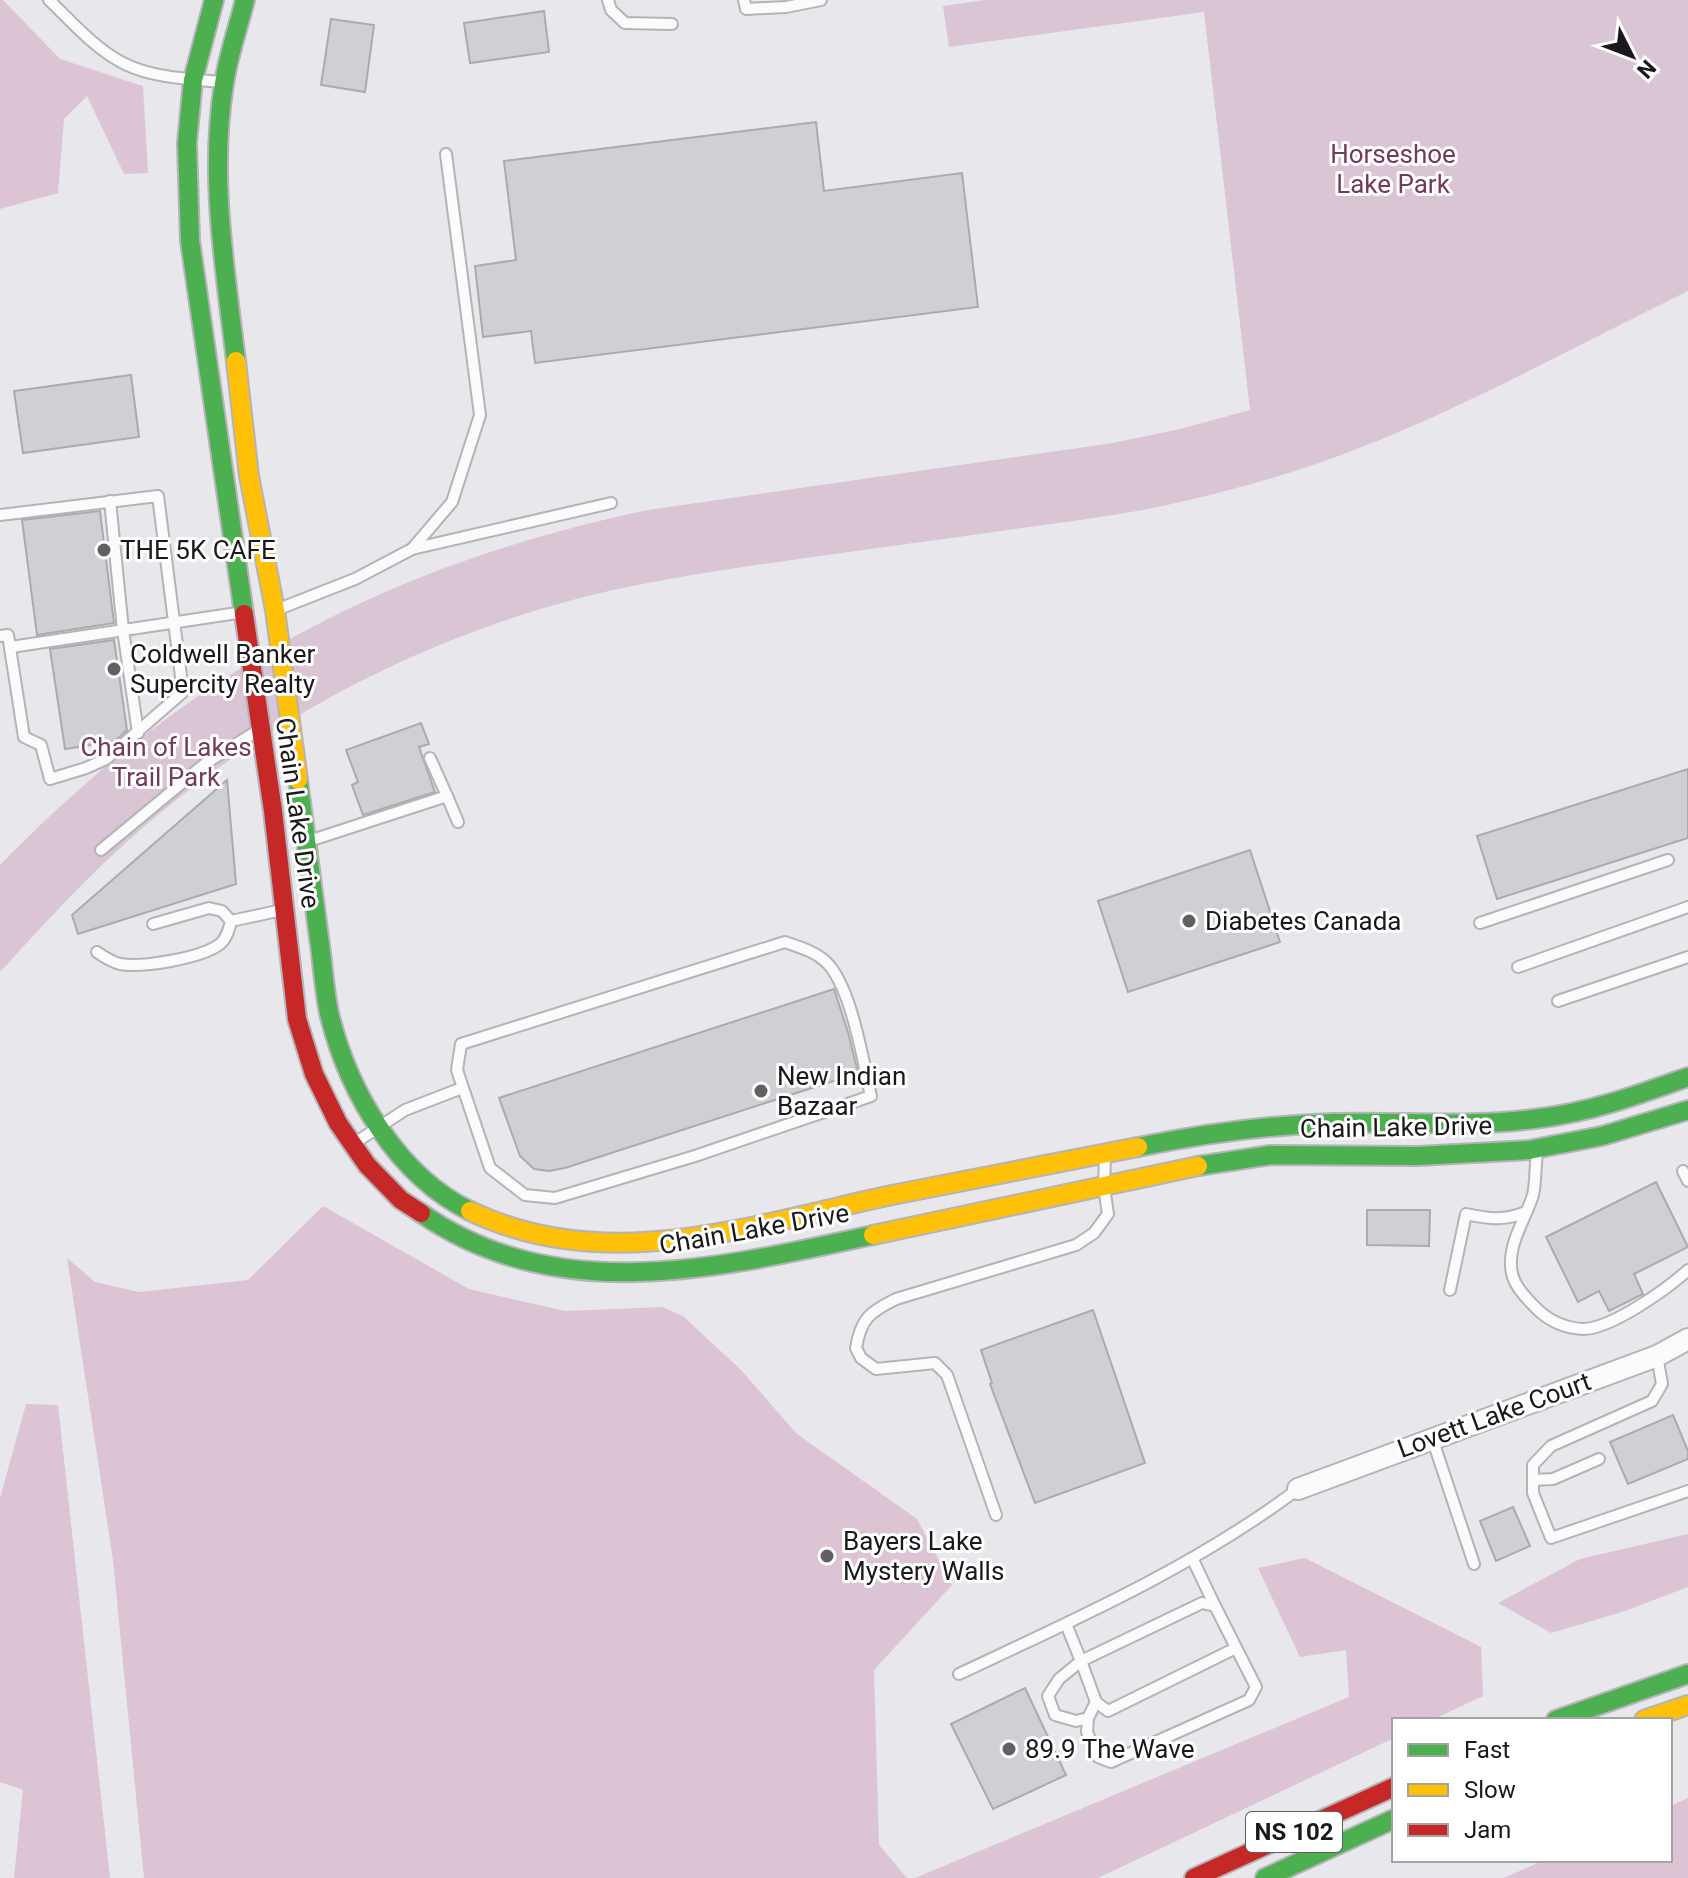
<svg xmlns="http://www.w3.org/2000/svg" width="1688" height="1878" font-family="Roboto,sans-serif">
<style>
.green{fill:#d9c5d3}
.forest{fill:#ddc4d5}
.building{fill:#d0d0d4;stroke:#aaabae;stroke-width:2}
.lines{fill:none;stroke-linecap:round;stroke-linejoin:round}
.lane-casing{stroke:#b4b4b8;stroke-width:14}
.street-casing{stroke:#b4b4b8;stroke-width:24}
.fast-casing{stroke:#b4b4b8;stroke-width:22}
.slow-casing{stroke:#b4b4b8;stroke-width:22}
.jam-casing{stroke:#b4b4b8;stroke-width:22}
.lane{stroke:#fbfbfc;stroke-width:10}
.street{stroke:#fbfbfc;stroke-width:20}
.fast{stroke:#4caf50;stroke-width:18}
.slow{stroke:#ffc107;stroke-width:18}
.jam{stroke:#c62828;stroke-width:18}
.poi-dot{fill:#616164;stroke:#fff;stroke-width:3}
.labels{text-anchor:middle;dominant-baseline:central;stroke-width:6;stroke-linejoin:round;paint-order:stroke}
.shield{fill:#fff;stroke:#5e5e5f;stroke-width:2}
.shield-label{font-size:24px;font-weight:bold;fill:#19191b}
.park-label{font-size:26px;fill:#723a5d;stroke:#fff}
.poi-label{font-size:26px;fill:#19191b;stroke:#fff;text-anchor:start}
.street-label{font-size:26px;fill:#19191b;stroke:#fff}
</style>
<rect width="100%" height="100%" fill="#e7e7ec"/>
<path class="green" d="M985,0H1688V291C1579,344 1472,404 1359,448C1304,470 1247,486 1189,500C1132,514 1073,521 1014,529C894,547 773,560 653,582C461,617 276,708 131,838C84,880 42,926 0,972V865C190,671 383,566 648,510L1113,443L1180,429L1250,410L1204,12L949,47L943,6Z"/>
<g class="forest">
<polygon points="0,0 3,0 60,59 143,86 148,173 124,174 87,96 64,119 58,193 0,209"/>
<polygon points="323,1206 469,1289 565,1311 662,1307 683,1316 741,1370 797,1434 917,1519 952,1585 874,1670 879,1845 907,1878 144,1878 113,1560 67,1258 95,1282 139,1292 248,1280"/>
<polygon points="26,1404 58,1405 110,1878 14,1878 23,1790 0,1782 0,1498"/>
<polygon points="1688,1534 1688,1587 1622,1612 1551,1633 1498,1603 1580,1559"/>
<polygon points="1305,1558 1481,1647 1483,1696 1432,1720 1394,1720 1394,1738 1098,1878 915,1878 1349,1697 1346,1650 1300,1657 1258,1568"/>
<polygon points="1688,1798 1688,1878 1503,1878 1545,1860 1670,1860 1670,1806"/>
</g>
<g class="building">
<polygon points="544,11 549,52 470,63 464,23"/>
<polygon points="331,19 374,25 365,92 321,85"/>
<polygon points="816,122 824,191 962,173 978,307 535,363 531,331 483,337 475,266 516,260 504,161"/>
<polygon points="131,375 139,437 23,453 14,391"/>
<polygon points="100,511 114,623 37,635 22,520"/>
<polygon points="114,640 127,730 115,741 65,749 50,649"/>
<polygon points="421,723 429,744 419,747 435,792 363,815 352,785 358,782 346,750"/>
<polygon points="1688,769 1688,838 1497,899 1477,836"/>
<polygon points="227,780 236,884 78,934 72,915"/>
<polygon points="1250,850 1280,942 1128,992 1098,901"/>
<polygon points="834,989 848,1032 858,1073 565,1168 549,1171 534,1169 520,1156 499,1098"/>
<polygon points="1656,1182 1688,1247 1634,1274 1643,1294 1609,1311 1599,1291 1578,1302 1546,1237"/>
<polygon points="1367,1210 1430,1210 1429,1246 1367,1245"/>
<polygon points="1093,1310 1145,1463 1035,1503 990,1384 992,1383 981,1350"/>
<polygon points="1673,1415 1688,1451 1688,1459 1628,1484 1610,1442"/>
<polygon points="1513,1507 1530,1546 1496,1561 1480,1521"/>
<polygon points="1025,1688 1066,1775 993,1809 951,1724"/>
</g>
<g class="lines">
<defs>
<g id="lane">
<path d="M49,0C72,22 96,50 125,64C153,78 191,79 222,82"/>
<polyline points="608,0 611,10 625,23 672,24"/>
<polyline points="744,0 746,9 786,7 821,0"/>
<polyline points="110,501 123,630 138,733"/>
<polyline points="0,515 158,496 183,692 106,759 86,768 50,779 41,745 24,737 8,635 0,636"/>
<polyline points="412,549 611,503"/>
<polyline points="276,610 355,579 412,549 452,502 480,415 446,154"/>
<polyline points="11,647 244,612"/>
<polyline points="447,796 458,822"/>
<polyline points="309,841 447,796 430,758"/>
<polyline points="101,850 206,763 257,731"/>
<polyline points="1480,923 1668,860"/>
<polyline points="153,924 209,908 222,911 231,921"/>
<path d="M785,942C799,947 814,951 825,961C851,984 863,1061 871,1096L695,1156L555,1198L525,1195L490,1168L457,1070L461,1044Z"/>
<path d="M97,952C104,957 112,962 120,964C142,968 202,958 220,944C227,938 229,929 231,921L282,910"/>
<polyline points="1518,967 1688,907"/>
<polyline points="1558,1001 1688,957"/>
<polyline points="353,1144 405,1110 462,1088"/>
<path d="M1537,1153C1535,1166 1536,1182 1533,1195C1525,1221 1504,1249 1513,1277C1516,1287 1527,1299 1534,1306C1547,1320 1564,1328 1583,1329C1611,1329 1667,1289 1688,1270"/>
<polyline points="1683,1171 1688,1181"/>
<path d="M1450,1290L1466,1214C1489,1219 1504,1221 1526,1212"/>
<polyline points="1657,1356 1662,1384 1652,1401 1551,1446 1533,1465 1533,1493 1551,1538 1688,1491"/>
<polyline points="1432,1438 1474,1564"/>
<polyline points="1533,1480 1553,1479 1599,1459"/>
<path d="M996,1515L947,1375L935,1363L876,1369L861,1358L856,1348C861,1318 870,1312 896,1299L1076,1245L1094,1233L1108,1214L1104,1187L1105,1156"/>
<polyline points="1193,1560 1215,1606"/>
<polyline points="1066,1624 1081,1661 1059,1679 1048,1696 1055,1715 1076,1721 1088,1718 1096,1702 1081,1661 1202,1603 1215,1606 1256,1687 1249,1700 1111,1762 1098,1757 1087,1732 1088,1718"/>
<path d="M959,1674C1076,1619 1194,1567 1298,1489"/>
<polyline points="1096,1702 1108,1711 1236,1648"/>
</g>
<polyline id="street" points="1298,1489 1657,1356 1688,1339"/>
<g id="fast">
<polyline points="214,0 193,80 187,143 190,241 244,614"/>
<path d="M236,361C225,269 209,176 224,84C228,56 238,28 245,0"/>
<path d="M298,780C305,832 312,885 319,938C323,964 324,992 330,1017C349,1093 398,1176 470,1211"/>
<path d="M1138,1147C1202,1134 1267,1125 1333,1123C1402,1121 1472,1128 1541,1118C1592,1112 1640,1094 1688,1077"/>
<polyline points="1198,1166 1271,1155 1417,1156 1529,1150 1602,1136 1688,1110"/>
<path d="M421,1213C558,1309 723,1267 873,1235"/>
<polyline points="1556,1720 1688,1674"/>
<polyline points="1265,1878 1394,1819"/>
</g>
<g id="slow">
<polyline points="236,361 249,476 275,610 298,780"/>
<path d="M470,1211C606,1276 749,1226 887,1196C971,1179 1054,1164 1138,1147"/>
<polyline points="873,1235 1198,1166"/>
<polyline points="1644,1720 1688,1705"/>
</g>
<g id="jam">
<polyline points="244,614 273,811 297,1019 314,1074 338,1123 367,1165 401,1200 421,1213"/>
<polyline points="1194,1878 1394,1787"/>
</g>
</defs>
<use href="#lane" class="lane-casing"/>
<use href="#street" class="street-casing"/>
<use href="#fast" class="fast-casing"/>
<use href="#slow" class="slow-casing"/>
<use href="#jam" class="jam-casing"/>
<use href="#lane" class="lane"/>
<use href="#street" class="street"/>
<use href="#fast" class="fast"/>
<use href="#slow" class="slow"/>
<use href="#jam" class="jam"/>
</g>
<g class="poi-dot">
<circle cx="104" cy="550" r="8"/>
<circle cx="114" cy="669" r="8"/>
<circle cx="1189" cy="921" r="8"/>
<circle cx="761" cy="1091" r="8"/>
<circle cx="827" cy="1556" r="8"/>
<circle cx="1009" cy="1749" r="8"/>
</g>
<g class="labels">
<rect class="shield" x="1246" y="1812" width="96" height="40" rx="6"/>
<g class="shield-label">
<text x="1294" y="1832">NS 102</text>
</g>
<g class="park-label">
<text x="1393" y="154">Horseshoe<tspan x="1393" dy="30">Lake Park</tspan></text>
<text x="166" y="747">Chain of Lakes<tspan x="166" dy="30">Trail Park</tspan></text>
</g>
<g class="poi-label">
<text x="120" y="550">THE 5K CAFE</text>
<text x="130" y="654">Coldwell Banker<tspan x="130" dy="30">Supercity Realty</tspan></text>
<text x="1205" y="921">Diabetes Canada</text>
<text x="777" y="1076">New Indian<tspan x="777" dy="30">Bazaar</tspan></text>
<text x="843" y="1541">Bayers Lake<tspan x="843" dy="30">Mystery Walls</tspan></text>
<text x="1025" y="1749">89.9 The Wave</text>
</g>
<g class="street-label">
<text transform="translate(298 813) rotate(82)">Chain Lake Drive</text>
<text transform="translate(1396 1127) rotate(-1)">Chain Lake Drive</text>
<text transform="translate(754 1229) rotate(-10)">Chain Lake Drive</text>
<text transform="translate(1494 1415) rotate(-20)">Lovett Lake Court</text>
</g>
</g>
<rect x="1392" y="1718" width="280" height="144" fill="#ffffff" stroke="#a3a3a4" stroke-width="2"/>
<rect x="1408" y="1744" width="40" height="12" fill="#4caf50" stroke="#a3a3a4" stroke-width="2"/>
<text x="1464" y="1758" font-size="24" fill="#19191b">Fast</text>
<rect x="1408" y="1784" width="40" height="12" fill="#ffc107" stroke="#a3a3a4" stroke-width="2"/>
<text x="1464" y="1798" font-size="24" fill="#19191b">Slow</text>
<rect x="1408" y="1824" width="40" height="12" fill="#c62828" stroke="#a3a3a4" stroke-width="2"/>
<text x="1464" y="1838" font-size="24" fill="#19191b">Jam</text>
<g transform="translate(1632 56) rotate(132)" stroke="#ffffff" stroke-width="6" paint-order="stroke">
<path d="M0-6L14 30L0 20L-14 30Z" fill="#19191b"/>
<text y="-12" font-size="22" font-weight="bold" text-anchor="middle" fill="#19191b">N</text>
</g>
</svg>
